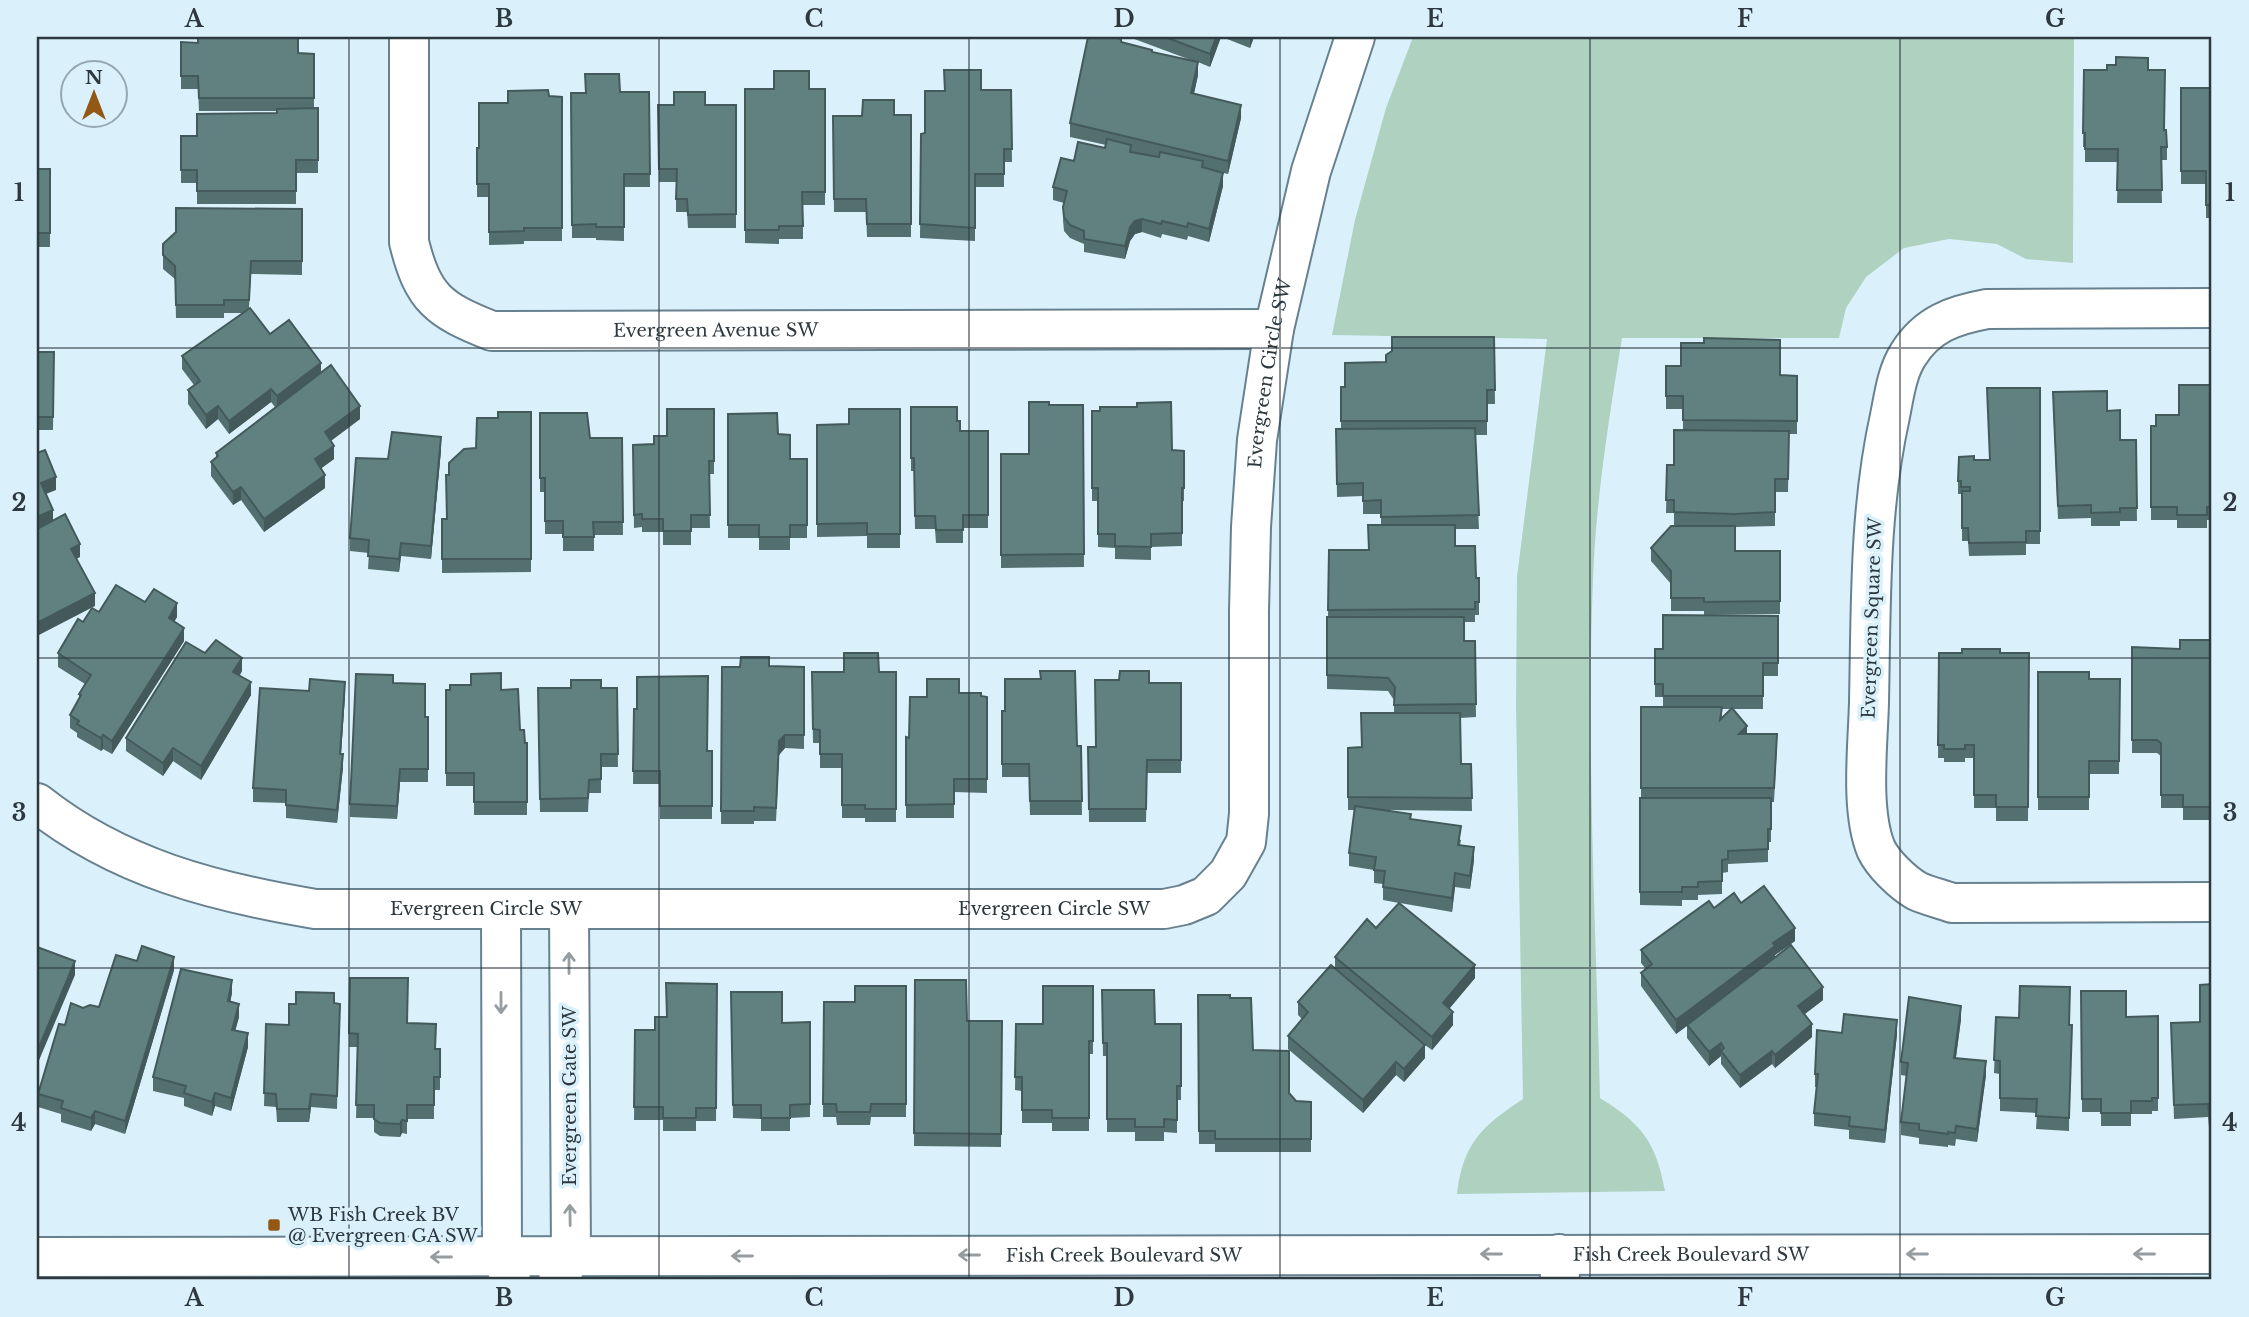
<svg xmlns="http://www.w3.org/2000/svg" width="2249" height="1317" font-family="'Libre Baskerville',serif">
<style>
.green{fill:#aed1c0}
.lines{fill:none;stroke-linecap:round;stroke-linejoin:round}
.minor-casing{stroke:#68818f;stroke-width:42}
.tertiary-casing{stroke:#68818f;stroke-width:42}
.secondary-casing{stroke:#68818f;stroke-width:42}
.minor{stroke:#fff;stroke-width:38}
.tertiary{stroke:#fff;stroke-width:38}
.secondary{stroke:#fff;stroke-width:38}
.wall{fill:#536f6f;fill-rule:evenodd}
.shaded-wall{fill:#445a5a}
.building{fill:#618181;stroke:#445a5a;stroke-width:2}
.oneway{stroke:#969c9f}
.grid{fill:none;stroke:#2e393f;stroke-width:2;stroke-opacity:0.55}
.poi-dot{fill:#925814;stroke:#daf1fc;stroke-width:2.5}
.labels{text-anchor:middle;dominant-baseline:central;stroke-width:7;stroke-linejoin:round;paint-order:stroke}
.street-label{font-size:18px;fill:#2e393f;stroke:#daf1fc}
.poi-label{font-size:18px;fill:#2e393f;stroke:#daf1fc;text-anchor:start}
.neatline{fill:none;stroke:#2e393f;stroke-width:2.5}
.grid-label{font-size:23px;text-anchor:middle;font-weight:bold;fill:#2e393f}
</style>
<rect width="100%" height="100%" fill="#daf1fc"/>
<path class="green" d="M1413,37H2074L2073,263L2026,259L1997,244L1949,239L1904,248L1866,277L1846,308L1839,338H1622C1609,418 1596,499 1593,579C1586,752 1596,925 1600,1098C1642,1124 1656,1142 1665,1191L1457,1194C1463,1143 1482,1126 1523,1099L1516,706L1517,577L1547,339L1332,335L1355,220L1386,108Z"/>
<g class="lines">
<defs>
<g id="minor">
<path id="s1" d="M409,37V242C423,299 439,310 492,331L1274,329"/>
<path d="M2212,308L1987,309C1954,315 1927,324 1908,355C1897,372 1894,396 1890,416C1869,510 1871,606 1869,702C1868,744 1860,810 1876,849C1883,864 1903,883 1917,891C1928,896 1941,899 1952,903L2212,902"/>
<path id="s2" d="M37,803C119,868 214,892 315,909H1164L1184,905L1206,896L1228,874L1246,842L1249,814V611L1251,527L1257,440L1274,329L1311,171L1355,37"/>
<polyline points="501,910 502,1257 511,1280"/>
<polyline points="558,1280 571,1256 569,909"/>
</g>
<polyline id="tertiary" points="1559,1254 1560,1280"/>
<g id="secondary">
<path id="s3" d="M37,1257L2212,1254"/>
</g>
</defs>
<use href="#minor" class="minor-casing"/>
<use href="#tertiary" class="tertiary-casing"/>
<use href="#secondary" class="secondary-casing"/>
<use href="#minor" class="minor"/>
<use href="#tertiary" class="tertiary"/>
<use href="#secondary" class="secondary"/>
</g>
<g class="wall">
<polygon points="1129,37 1221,37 1210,67 1198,62 1198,75 1194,94 1241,118 1228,174 1219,172 1223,186 1209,242 1188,236 1187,240 1162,234 1161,238 1142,232 1135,234 1130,241 1125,259 1084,252 1084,244 1070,238 1064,231 1063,220 1064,203 1053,200 1053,187 1074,161 1105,148 1106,145 1070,137 1070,123 1121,42 1152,52 1196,62"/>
<polygon points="1222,37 1254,37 1250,48"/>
<polygon points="181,42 314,54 314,108 318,108 318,173 296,173 296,204 197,204 197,183 181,183 181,150 197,136 277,113 277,111 199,111 198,89 181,89"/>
<polygon points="2084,70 2148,70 2165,130 2167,147 2167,160 2161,160 2162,203 2117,203 2118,162 2085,162 2085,147 2083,147"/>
<polygon points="585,74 620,92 649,92 650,187 624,187 624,241 596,240 596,238 572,238 571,93 585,93"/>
<polygon points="2181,88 2212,88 2212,218 2206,218 2206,184 2181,184"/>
<polygon points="745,89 825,89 825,205 803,205 803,239 779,239 779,244 745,243"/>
<polygon points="981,90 1011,90 1012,162 1004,162 1004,187 975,187 975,241 920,238 921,134 925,133"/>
<polygon points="549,96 562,97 562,241 524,241 524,244 489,245 489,197 477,197 477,148 479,148 508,103"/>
<polygon points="658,105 736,105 736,228 688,228 687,212 676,212 676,182 659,182"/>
<rect x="37" y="107" width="1" height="43"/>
<polygon points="911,115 911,237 867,237 866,212 834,212 833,116"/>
<polygon points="37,169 50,169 50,247 38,247 38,266 37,266"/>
<polygon points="302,209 302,275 251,274 249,308 270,334 321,372 360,419 331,441 334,459 321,468 325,488 264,532 241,500 233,505 211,476 211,462 216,459 216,453 275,407 271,402 229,434 218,419 206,429 188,404 188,390 194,385 182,369 182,356 242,313 224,313 224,318 176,318 175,279 163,269 163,244"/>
<polygon points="1494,337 1495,404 1487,404 1487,435 1475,435 1479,529 1455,529 1455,546 1476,578 1479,578 1479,615 1475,615 1475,622 1464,622 1464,641 1475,641 1476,717 1460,718 1461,764 1471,764 1472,811 1384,810 1411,819 1461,840 1460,845 1474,860 1470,889 1455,887 1452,912 1400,903 1475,978 1449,1009 1453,1025 1432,1050 1425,1045 1425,1058 1404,1082 1396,1075 1363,1113 1288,1049 1288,1036 1302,1019 1298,1015 1298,1002 1335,968 1335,957 1376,928 1399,903 1383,900 1383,884 1374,883 1374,870 1349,866 1349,853 1355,810 1348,810 1348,748 1361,747 1394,713 1394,700 1388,691 1327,689 1327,617 1328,617 1329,550 1368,550 1381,525 1381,514 1363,514 1363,496 1337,497 1336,429 1341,429 1341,387 1345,387 1386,362"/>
<polygon points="37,352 54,352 53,430 37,430"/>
<path d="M1666,366L1797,376V434H1789L1788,492H1775V526L1735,527V551H1780V614L1707,615L1778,616V676H1763V709H1732L1747,734L1777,747L1774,802H1771V842H1768V862L1728,864V872L1722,873V894L1698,895V900H1682V906L1640,905V798H1641V707H1663V697H1655V649H1663L1704,615V611H1671V584L1651,561V548L1706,526L1674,525V513H1666L1667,465H1674L1683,430V409H1666ZM1722,709H1731L1722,717Z"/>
<polygon points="2212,385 2212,520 2207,520 2207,528 2177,528 2177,520 2151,520 2151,426 2156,426 2179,415"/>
<polygon points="1987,388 2040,388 2040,544 2026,544 2026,555 1969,556 1968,541 1962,541 1962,500 1961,500 1961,494 1958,494 1958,463 1974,460 1990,460"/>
<polygon points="1049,405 1083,405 1084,567 1001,568 1001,454 1029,454"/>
<polygon points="2053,405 2107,411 2120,440 2136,440 2137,521 2120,521 2120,526 2091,526 2091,518 2058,519"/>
<polygon points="911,407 957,421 960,431 988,431 988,528 963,528 963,543 936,543 935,529 915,529 914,471 911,471"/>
<polygon points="1137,407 1172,450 1184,451 1184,501 1182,501 1182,546 1151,547 1151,560 1115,559 1115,548 1098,547 1098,501 1092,501 1092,411"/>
<polygon points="714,409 714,474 709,474 710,528 691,528 691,545 663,545 663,532 642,532 642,527 634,528 633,445 654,444"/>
<polygon points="900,409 900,548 867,548 867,536 817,537 817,425 849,424"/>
<polygon points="531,412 531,572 442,573 442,519 446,519 449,475 476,448 498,418"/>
<polygon points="540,413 590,438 622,438 623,535 594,535 594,551 563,551 563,534 545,534 545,492 540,492"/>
<polygon points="728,414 790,459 807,459 807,538 790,538 790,550 759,550 759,538 728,538"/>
<polygon points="441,450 431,559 401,556 399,572 368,569 369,553 350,551 350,538 388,459"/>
<polygon points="145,602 177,617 174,621 184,641 112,754 103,749 101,751 77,737 77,733 70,728 70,715 79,699 79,694 85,684 58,667 58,653 83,622 99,612"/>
<polygon points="2212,640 2212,820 2183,820 2183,808 2161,808 2161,756 2157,753 2132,753 2132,647 2180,649"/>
<polygon points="1939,653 2029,653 2028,821 1996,821 1996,808 1974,808 1974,758 1965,758 1965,762 1944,762 1944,758 1938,758"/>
<polygon points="769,666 804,667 804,749 785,748 779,755 776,821 754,821 754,824 721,824 722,667"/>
<polygon points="242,671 240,675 251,695 201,780 173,761 163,776 126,751 126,738"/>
<polygon points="812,672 896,672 896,822 865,822 865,818 842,818 842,768 820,768 820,743 813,743"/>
<polygon points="2038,672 2089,679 2120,679 2119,774 2089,774 2089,810 2038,810"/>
<polygon points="393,683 425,717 428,717 428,782 400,782 397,819 350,817 350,804"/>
<polygon points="1149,683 1181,683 1181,773 1147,773 1146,822 1089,822 1088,747 1095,747"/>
<polygon points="471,685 501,690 525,743 527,743 527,815 474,815 474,786 446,786 446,690"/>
<polygon points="538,688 617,688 618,767 601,767 601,793 589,793 588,812 540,812"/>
<polygon points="959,693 987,697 987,793 954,792 954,818 906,818 906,737 909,738"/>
<polygon points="345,695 341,754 343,767 337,823 286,818 286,803 253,802 253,788"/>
<polygon points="634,709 707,751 712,751 712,819 660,819 660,784 633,784"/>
<polygon points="1002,711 1077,746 1081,746 1082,815 1030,815 1029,777 1002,777"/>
<polygon points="1741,903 1795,941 1775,955 1775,957 1823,1000 1805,1014 1812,1037 1775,1068 1772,1064 1740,1088 1721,1064 1721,1056 1709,1066 1687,1038 1687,1026 1676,1034 1641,986 1641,973 1646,969 1641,963 1641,950 1714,908"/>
<polygon points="137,961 174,970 125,1134 95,1124 91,1131 61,1122 61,1114 38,1107 38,1094 65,1025 83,1008 99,1007"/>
<polygon points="350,978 408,1023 435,1049 440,1049 440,1090 434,1090 434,1119 407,1119 407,1134 402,1133 400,1137 380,1136 374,1132 374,1118 356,1118 358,1047 349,1047"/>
<polygon points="915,980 967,1021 1002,1021 1001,1147 914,1146"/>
<polygon points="717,984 716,1121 696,1121 696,1131 663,1131 663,1120 634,1120 635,1030 655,1030 667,1017"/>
<polygon points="2212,984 2212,1127 2209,1127 2208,1117 2174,1119 2171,1023 2200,1022"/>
<polygon points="906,986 906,1117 871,1117 870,1125 837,1125 836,1117 823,1117 824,1002 855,1002"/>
<polygon points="1093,986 1093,1054 1089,1054 1089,1131 1052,1131 1052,1123 1022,1123 1022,1091 1015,1090 1016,1024 1043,1024"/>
<polygon points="1102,990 1155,1024 1181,1024 1181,1100 1177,1100 1177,1133 1164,1132 1164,1141 1135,1141 1135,1132 1107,1132 1107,1056 1103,1056"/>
<polygon points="2081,991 2126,1017 2158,1016 2158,1111 2152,1111 2152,1114 2131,1114 2131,1126 2101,1126 2101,1112 2082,1112"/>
<polygon points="731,992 782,1023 810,1022 810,1117 790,1118 790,1131 761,1131 761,1119 733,1118"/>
<polygon points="232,993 230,1001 239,1017 235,1030 248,1047 231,1111 215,1106 212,1116 184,1106 184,1098 153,1091 153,1077"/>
<polygon points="1198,995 1230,998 1253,1050 1296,1101 1311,1102 1311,1152 1215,1152 1215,1144 1199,1144"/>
<polygon points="334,1003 340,1004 337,1109 311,1107 309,1122 277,1122 276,1107 264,1106 266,1024 289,1025"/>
<polygon points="1996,1017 2070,1025 2069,1131 2036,1129 2037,1113 2000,1111 2000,1074 1994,1073"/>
<polygon points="1961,1019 1956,1058 1986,1075 1977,1142 1956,1139 1955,1146 1948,1145 1948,1147 1919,1144 1919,1138 1901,1135 1901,1122 1907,1076 1901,1075 1901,1062"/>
<polygon points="1842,1033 1897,1034 1885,1143 1849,1139 1849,1130 1814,1126 1814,1113 1817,1087 1815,1087 1815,1074"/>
</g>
<g class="shaded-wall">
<polygon points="1216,37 1221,37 1210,67 1210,54"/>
<polygon points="1250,37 1254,37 1250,48"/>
<polygon points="1198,62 1198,75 1191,106 1191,93"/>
<polygon points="1241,105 1241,118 1228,174 1228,161"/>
<polygon points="1223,173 1223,186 1209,242 1209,229"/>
<polygon points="1142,219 1142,232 1135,234 1130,241 1125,259 1125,246 1130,227 1135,221"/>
<polygon points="321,363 321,376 277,409 277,396"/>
<polygon points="271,389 271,402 229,434 229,421"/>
<polygon points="218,406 218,419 206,429 206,415"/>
<polygon points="360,406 360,419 325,445 325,432"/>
<polygon points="441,437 441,450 431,559 431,546"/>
<polygon points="334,446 334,459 315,473 315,459"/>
<polygon points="325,475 325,488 264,532 264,519"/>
<polygon points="56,477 56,490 41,496 41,483"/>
<polygon points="241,487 241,500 233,505 233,492"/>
<polygon points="53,510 53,523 37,530 37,517"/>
<polygon points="401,543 401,556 399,572 399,559"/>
<polygon points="80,544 80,557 71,562 71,549"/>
<polygon points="95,593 95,606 37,636 37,623"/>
<polygon points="177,603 177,617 169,631 169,618"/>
<polygon points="184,628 184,641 112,754 112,741"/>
<polygon points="242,658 242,671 233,685 233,672"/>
<polygon points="251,682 251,695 201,780 201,766"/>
<polygon points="345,682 345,695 340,767 340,754"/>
<polygon points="1747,726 1747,739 1739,734"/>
<polygon points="103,735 103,749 101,751 101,738"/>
<polygon points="785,735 785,748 779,755 776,821 779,741"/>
<polygon points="173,748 173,761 163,776 163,763"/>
<polygon points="343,754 343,767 337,823 337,810"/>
<polygon points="400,769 400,782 397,819 397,806"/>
<polygon points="1474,847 1474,860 1470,889 1470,876"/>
<polygon points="1455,873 1455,887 1452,912 1452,898"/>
<polygon points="1795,928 1795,941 1775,955 1775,959 1676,1034 1676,1020 1773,943"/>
<polygon points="174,957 174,970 125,1134 125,1121"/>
<polygon points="75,961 75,975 37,1065 37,1052"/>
<polygon points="1475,965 1475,978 1443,1016 1443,1003"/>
<polygon points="232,980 232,993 228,1014 228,1001"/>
<polygon points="1823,987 1823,1000 1798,1019 1798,1006"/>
<polygon points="239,1004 239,1017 232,1043 232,1030"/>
<polygon points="1961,1006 1961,1019 1954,1071 1954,1058"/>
<polygon points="1453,1012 1453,1025 1432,1050 1432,1037"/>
<polygon points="1897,1020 1897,1034 1885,1143 1885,1130"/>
<polygon points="1812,1024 1812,1037 1775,1068 1775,1055"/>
<polygon points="248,1033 248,1047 231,1111 231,1098"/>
<polygon points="1721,1043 1721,1056 1709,1066 1709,1052"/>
<polygon points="1425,1045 1425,1058 1404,1082 1404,1069"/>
<polygon points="1772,1051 1772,1064 1740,1088 1740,1075"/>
<polygon points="1986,1061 1986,1075 1977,1142 1977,1129"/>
<polygon points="1396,1062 1396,1075 1363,1113 1363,1100"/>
<polygon points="215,1093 215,1106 212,1116 212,1102"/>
<polygon points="311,1094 311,1107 309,1122 309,1109"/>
<polygon points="95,1111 95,1124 91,1131 91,1118"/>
<polygon points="402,1120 402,1133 400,1137 400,1124"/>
</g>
<g class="building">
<polygon points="198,37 298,37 298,53 314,54 314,98 199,98 198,76 181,76 181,42 198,43"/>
<polygon points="1088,37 1114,37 1121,39 1121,42 1152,50 1152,52 1198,62 1191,93 1241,105 1228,161 1070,123"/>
<polygon points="1165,37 1216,37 1210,54"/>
<polygon points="2116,57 2148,58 2148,70 2165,70 2164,130 2166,130 2167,147 2161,147 2162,190 2117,190 2118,149 2085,149 2085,133 2083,133 2084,70 2107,70 2107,65 2116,65"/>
<polygon points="944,70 981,70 981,90 1011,90 1012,149 1004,149 1004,174 975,174 975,228 920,224 921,134 925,133 925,91 945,91"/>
<polygon points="774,71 809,71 809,89 825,89 825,192 802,192 803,226 779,226 779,230 745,230 745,89 774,89"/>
<polygon points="585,74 619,74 620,92 649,92 650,174 624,174 624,227 596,227 596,224 572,225 571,93 586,93"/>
<polygon points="2181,88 2212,88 2212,205 2206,205 2206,171 2181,171"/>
<polygon points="548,90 549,96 562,97 562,228 524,228 524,231 489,232 489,184 477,184 477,148 479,148 479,103 508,103 508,91"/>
<polygon points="674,92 705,92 705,105 736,105 736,214 688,215 687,199 676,199 677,169 659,169 658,105 674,105"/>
<polygon points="863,100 894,100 894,115 911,115 911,224 867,224 866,199 834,199 833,116 862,116"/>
<rect x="37" y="107" width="1" height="30"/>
<polygon points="318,108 318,160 296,160 296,191 197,191 197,170 181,170 181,136 197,136 197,114 277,113 277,109"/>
<polygon points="1107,139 1131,145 1130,152 1159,157 1160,152 1203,161 1202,167 1223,173 1209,229 1188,223 1187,227 1162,221 1161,224 1142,219 1135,221 1130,227 1125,246 1084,239 1084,231 1070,225 1064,217 1063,207 1067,191 1053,187 1061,158 1074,161 1078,142 1105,148"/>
<polygon points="37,169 50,169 50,233 38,233 38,253 37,253"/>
<polygon points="176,208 302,209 302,261 251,261 249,300 224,300 224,305 176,305 175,266 163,255 163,244 176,232"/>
<polygon points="250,308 270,334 289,320 321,363 277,396 271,389 229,421 218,406 206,415 188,390 200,381 182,356"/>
<polygon points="1392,337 1494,337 1495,390 1487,390 1487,421 1341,421 1341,387 1345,387 1345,363 1386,362 1386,355 1392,351"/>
<polygon points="1704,338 1780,340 1780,375 1797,376 1797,421 1683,420 1683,396 1666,396 1666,366 1681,366 1681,343 1704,343"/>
<polygon points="37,352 54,352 53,417 37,417"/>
<polygon points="331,365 360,406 325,432 334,446 315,459 325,475 264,519 241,487 233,492 211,462 218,456 216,453"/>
<polygon points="2179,385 2212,385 2212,507 2207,507 2207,515 2177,515 2177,507 2151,507 2151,426 2156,426 2156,415 2179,415"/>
<polygon points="1987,388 2040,388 2040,531 2026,531 2026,542 1969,543 1968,528 1962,528 1962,491 1970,491 1970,487 1961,487 1961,481 1958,481 1959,457 1974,456 1974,460 1990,460"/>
<polygon points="2107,391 2107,411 2120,410 2120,440 2136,440 2137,508 2120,508 2120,512 2091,513 2091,505 2058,506 2053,392"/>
<polygon points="1029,402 1049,402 1049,405 1083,405 1084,554 1001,555 1001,454 1029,454"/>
<polygon points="1171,402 1172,450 1184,451 1184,488 1182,488 1182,533 1151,534 1151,547 1115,546 1115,534 1098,534 1098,488 1092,488 1092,411 1100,411 1100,407 1137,407 1137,403"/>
<polygon points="911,407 957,407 957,421 960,421 960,431 988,431 988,515 963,515 963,530 936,530 935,516 915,516 914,458 911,458"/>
<polygon points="667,409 714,409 714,461 709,461 710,515 691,515 691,531 663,531 663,519 642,519 642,514 634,515 633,445 654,444 654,436 667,436"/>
<polygon points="849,409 900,409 900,534 867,534 867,523 817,524 817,425 849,424"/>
<polygon points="498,412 531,412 531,559 442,559 442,519 447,519 446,475 449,475 449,463 464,449 476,448 477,418 498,418"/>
<polygon points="540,413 587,413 590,438 622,438 623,522 593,522 594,537 563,537 563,521 545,521 545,478 540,478"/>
<polygon points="777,413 778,434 790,435 790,459 807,459 807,525 790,525 790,537 759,537 759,525 728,525 728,414"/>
<polygon points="1475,428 1479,515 1381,517 1381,500 1363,501 1363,483 1337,484 1336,429"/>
<polygon points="1674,430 1789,431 1788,479 1775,479 1775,512 1734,514 1674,512 1674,500 1666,500 1667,465 1674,465"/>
<polygon points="392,432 441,437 431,546 401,543 399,559 368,556 369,540 350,538 356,458 388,459"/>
<polygon points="45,450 56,477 41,483 53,510 37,517 37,453"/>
<polygon points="65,514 80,544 71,549 95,593 37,623 37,529"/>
<polygon points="1368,525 1455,525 1455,546 1475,546 1476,578 1479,578 1479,602 1475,602 1475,609 1328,610 1329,550 1369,550"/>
<polygon points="1671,526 1735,526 1735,551 1780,551 1780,601 1704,602 1704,598 1671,598 1671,571 1651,548"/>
<polygon points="116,585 145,602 154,589 177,603 169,618 184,628 112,741 103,735 101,738 77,724 79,721 70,715 81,695 79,694 91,675 58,653 78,619 83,622 92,608 99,612"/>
<polygon points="1663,615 1778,616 1778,663 1763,663 1763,696 1663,696 1663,684 1655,684 1655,649 1663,649"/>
<polygon points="1327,617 1464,617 1464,641 1475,641 1476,704 1394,705 1395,687 1388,678 1327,675"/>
<polygon points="216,640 242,658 233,672 251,682 201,766 173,748 163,763 126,738 186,642 205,653"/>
<polygon points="2180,640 2212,640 2212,807 2183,807 2183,795 2161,795 2161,743 2157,740 2132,740 2132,647 2180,649"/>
<polygon points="1962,649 2000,649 2000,653 2029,653 2028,807 1996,807 1996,795 1974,795 1974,745 1965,745 1965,749 1944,749 1944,745 1938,745 1939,653 1962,653"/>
<polygon points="844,653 878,653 879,672 896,672 896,809 865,809 865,805 842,805 842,754 820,754 820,730 813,729 812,672 844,672"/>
<polygon points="741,657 769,657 769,666 804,667 804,735 785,735 779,741 776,808 754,807 754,811 721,811 722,667 740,667"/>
<polygon points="1040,671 1075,671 1077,746 1081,746 1082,801 1030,801 1029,764 1002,764 1002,711 1005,711 1005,679 1041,679"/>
<polygon points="1120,671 1149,671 1149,683 1181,683 1181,760 1147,760 1146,809 1089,809 1088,747 1096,747 1095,680 1119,680"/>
<polygon points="2038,672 2089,672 2089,679 2120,679 2119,761 2089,761 2089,797 2038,797"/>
<polygon points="501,673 501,690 518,689 520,730 524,730 525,743 527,743 527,802 474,802 474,773 446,773 446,690 450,690 450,685 471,685 471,674"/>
<polygon points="356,674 393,675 393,683 425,684 425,717 428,717 428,769 400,769 397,806 350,804"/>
<polygon points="708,676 707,751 712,751 712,806 660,806 660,771 633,771 634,709 637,709 637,677"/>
<polygon points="310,679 345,682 340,754 343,754 337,810 286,805 286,790 253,788 260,688 309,691"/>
<polygon points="927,679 959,679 959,693 981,693 981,696 987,697 987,779 954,779 954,804 906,805 906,737 909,738 910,697 927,697"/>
<polygon points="571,680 601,680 601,688 617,688 618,754 601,754 601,779 589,780 588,798 540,799 538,688 571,688"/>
<polygon points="1641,707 1722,707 1720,720 1732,708 1747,726 1739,734 1777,734 1774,788 1641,788"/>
<polygon points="1361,713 1460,713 1461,764 1471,764 1472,798 1348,797 1348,748 1362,747"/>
<polygon points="1640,798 1771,798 1771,829 1768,829 1768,849 1728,851 1728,859 1722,860 1722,881 1698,882 1698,887 1682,887 1682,892 1640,892"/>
<polygon points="1355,806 1411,814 1410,819 1461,826 1458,845 1474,847 1470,876 1455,873 1452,898 1383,887 1385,871 1374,870 1376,857 1349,853"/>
<polygon points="1764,886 1795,928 1773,943 1775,946 1676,1020 1641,973 1652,964 1641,950 1709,901 1714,908 1734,893 1741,903"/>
<polygon points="1399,903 1475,965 1443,1003 1453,1012 1432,1037 1335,957 1367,919 1376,928"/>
<polygon points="1791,945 1823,987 1798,1006 1812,1024 1775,1055 1772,1051 1740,1075 1721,1051 1724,1048 1721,1043 1709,1052 1687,1025"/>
<polygon points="142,946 174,957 125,1121 95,1111 91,1118 61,1108 63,1101 38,1094 59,1024 65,1025 71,1003 83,1008 90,1005 99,1007 116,955 137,961"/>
<polygon points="37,947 75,961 37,1052"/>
<polygon points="1331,965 1425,1045 1404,1069 1396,1062 1363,1100 1288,1036 1308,1012 1298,1002"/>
<polygon points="181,969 232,980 228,1001 239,1004 232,1030 248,1033 231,1098 215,1093 212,1102 184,1093 186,1086 153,1077"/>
<polygon points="350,978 408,978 407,1023 436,1024 435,1049 440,1049 440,1077 434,1077 434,1105 407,1105 407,1121 402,1120 400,1124 380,1123 374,1119 374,1105 356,1105 358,1034 349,1033"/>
<polygon points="915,980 966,980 967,1021 1002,1021 1001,1134 914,1133"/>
<polygon points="666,983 717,984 716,1108 696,1108 696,1118 663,1118 663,1107 634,1107 635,1030 655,1030 655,1017 667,1017"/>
<polygon points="2212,984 2212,1114 2209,1114 2208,1104 2174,1105 2171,1023 2200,1022 2200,985"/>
<polygon points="855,986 906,986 906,1104 871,1104 870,1112 837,1112 836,1104 823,1104 824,1002 855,1002"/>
<polygon points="1043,986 1093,986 1093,1041 1089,1041 1089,1118 1052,1118 1052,1110 1022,1110 1022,1077 1015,1077 1016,1024 1043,1024"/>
<polygon points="2020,986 2070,987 2069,1025 2072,1025 2069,1118 2036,1116 2037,1099 2000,1098 2000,1061 1994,1060 1996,1017 2019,1018"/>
<polygon points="1102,990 1154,990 1155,1024 1181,1024 1181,1086 1177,1086 1177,1120 1164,1119 1164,1127 1135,1127 1135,1119 1107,1119 1107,1043 1103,1043"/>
<polygon points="2081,991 2126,991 2126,1017 2158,1016 2158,1098 2152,1098 2152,1101 2131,1101 2131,1113 2101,1113 2101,1099 2082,1099"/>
<polygon points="296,992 334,993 334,1003 340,1004 337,1096 311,1094 309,1109 277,1109 276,1094 264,1093 266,1024 289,1025 289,1004 296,1004"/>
<polygon points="731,992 782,992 782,1023 810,1022 810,1104 790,1105 790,1118 761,1118 761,1105 733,1105"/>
<polygon points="1198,995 1230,995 1230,998 1251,998 1253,1050 1289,1051 1289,1093 1296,1101 1311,1102 1311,1139 1215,1139 1215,1131 1199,1131"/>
<polygon points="1909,997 1961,1006 1954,1058 1986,1061 1977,1129 1956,1126 1955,1133 1948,1132 1948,1134 1919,1130 1919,1124 1901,1122 1908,1063 1901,1062"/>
<polygon points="1844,1014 1897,1020 1885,1130 1849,1126 1850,1117 1814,1113 1818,1074 1815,1074 1817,1030 1842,1033"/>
</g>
<defs><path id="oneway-shaft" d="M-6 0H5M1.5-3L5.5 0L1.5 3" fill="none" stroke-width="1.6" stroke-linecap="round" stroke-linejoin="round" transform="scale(1.75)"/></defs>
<g class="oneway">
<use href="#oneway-shaft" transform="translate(569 963) rotate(-90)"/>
<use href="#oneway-shaft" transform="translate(501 1003) rotate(90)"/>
<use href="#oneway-shaft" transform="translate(570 1215) rotate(-91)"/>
<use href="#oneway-shaft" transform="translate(1491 1254) rotate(180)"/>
<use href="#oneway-shaft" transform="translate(1917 1254) rotate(180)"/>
<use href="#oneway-shaft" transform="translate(2144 1254) rotate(180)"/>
<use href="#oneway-shaft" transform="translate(969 1255) rotate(180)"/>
<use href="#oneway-shaft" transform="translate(742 1256) rotate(180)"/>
<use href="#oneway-shaft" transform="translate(441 1257) rotate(180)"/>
</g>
<path class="grid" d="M349,37V1280M659,37V1280M969,37V1280M1280,37V1280M1590,37V1280M1900,37V1280M37,348H2212M37,658H2212M37,968H2212"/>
<rect class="poi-dot" x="267" y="1218" width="14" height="14" rx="3.5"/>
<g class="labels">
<g class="street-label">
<text stroke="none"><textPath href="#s1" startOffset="558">Evergreen Avenue SW</textPath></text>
<text stroke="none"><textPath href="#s2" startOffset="1732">Evergreen Circle SW</textPath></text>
<text transform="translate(1872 618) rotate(-88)">Evergreen Square SW</text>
<text stroke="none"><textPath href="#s2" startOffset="472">Evergreen Circle SW</textPath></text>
<text stroke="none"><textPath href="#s2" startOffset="1040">Evergreen Circle SW</textPath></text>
<text transform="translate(570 1096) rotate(-90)">Evergreen Gate SW</text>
<text stroke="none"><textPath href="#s3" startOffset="1654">Fish Creek Boulevard SW</textPath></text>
<text stroke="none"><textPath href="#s3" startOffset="1087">Fish Creek Boulevard SW</textPath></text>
</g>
<g class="poi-label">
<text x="288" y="1215">WB Fish Creek BV<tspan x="288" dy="21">@ Evergreen GA SW</tspan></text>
</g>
</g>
<rect width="2249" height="1317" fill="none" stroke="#daf1fc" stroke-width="77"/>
<g transform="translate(94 94)"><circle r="33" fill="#daf1fc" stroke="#95a7b0" stroke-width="2"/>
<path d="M0-5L12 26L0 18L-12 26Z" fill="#925814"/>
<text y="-10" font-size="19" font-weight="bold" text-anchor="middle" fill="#2e393f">N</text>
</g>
<rect x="38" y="38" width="2172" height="1240" class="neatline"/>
<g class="grid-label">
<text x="194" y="27">A</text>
<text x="504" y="27">B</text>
<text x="814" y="27">C</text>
<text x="1124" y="27">D</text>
<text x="1435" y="27">E</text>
<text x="1745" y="27">F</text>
<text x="2055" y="27">G</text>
<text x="19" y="201">1</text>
<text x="2230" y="201">1</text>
<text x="19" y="511">2</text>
<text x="2230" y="511">2</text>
<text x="19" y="821">3</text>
<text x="2230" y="821">3</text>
<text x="19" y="1131">4</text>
<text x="2230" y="1131">4</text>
<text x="194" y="1306">A</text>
<text x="504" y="1306">B</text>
<text x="814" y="1306">C</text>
<text x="1124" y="1306">D</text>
<text x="1435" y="1306">E</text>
<text x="1745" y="1306">F</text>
<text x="2055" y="1306">G</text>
</g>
</svg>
